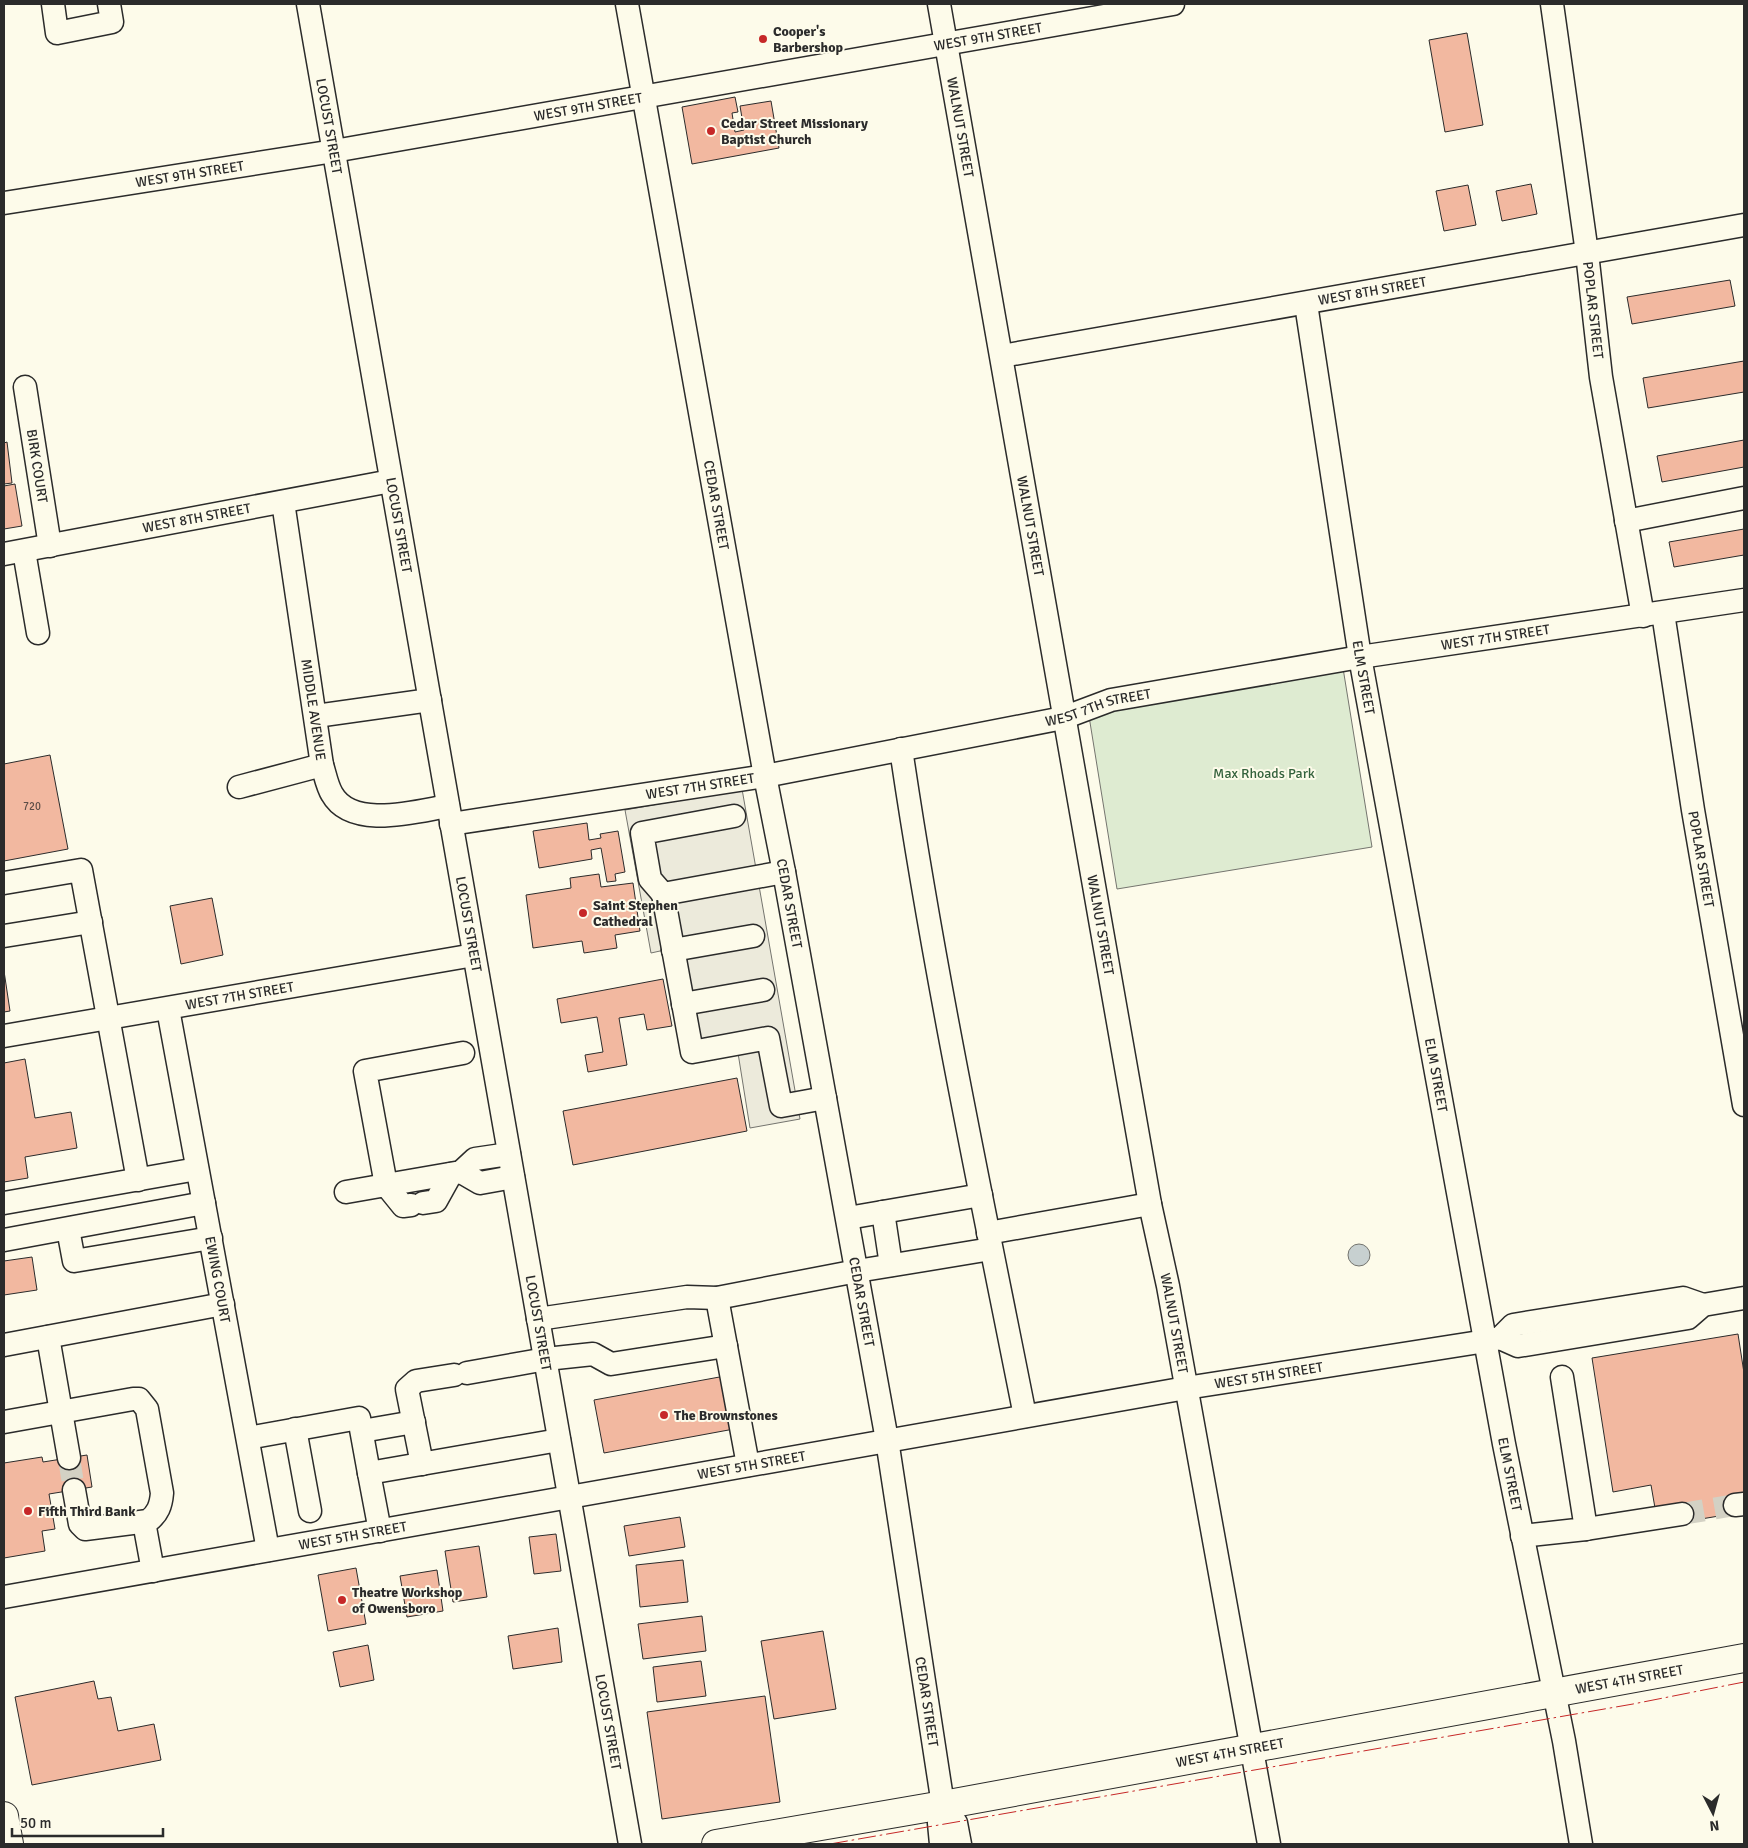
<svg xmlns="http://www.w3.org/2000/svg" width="1748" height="1848" font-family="Signika,sans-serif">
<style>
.green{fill:#deebd1;stroke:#74746e}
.parking{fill:#eceadb;stroke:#74746e}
.water{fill:#c7d0d0;stroke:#74746e}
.building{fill:#f2b8a0;stroke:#2b2b2b}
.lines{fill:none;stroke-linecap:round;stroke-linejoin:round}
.minor-tunnel{stroke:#d3d1c4;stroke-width:22;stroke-dasharray:22 11;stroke-linecap:butt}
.minor-casing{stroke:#2b2b2b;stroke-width:25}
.major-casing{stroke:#2b2b2b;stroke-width:30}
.minor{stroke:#fdfbea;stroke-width:22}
.major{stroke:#fdfbea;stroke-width:28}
.power{stroke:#c62828;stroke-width:1;stroke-dasharray:18 4 2.5 4;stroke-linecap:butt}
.poi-dot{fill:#c62828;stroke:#fdfbea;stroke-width:2}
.labels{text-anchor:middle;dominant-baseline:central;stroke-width:4;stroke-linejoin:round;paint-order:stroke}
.number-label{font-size:11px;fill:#5d4e48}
.poi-label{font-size:14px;font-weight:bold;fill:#2b2b2b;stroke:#fdfbea;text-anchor:start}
.street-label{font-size:14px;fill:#2b2b2b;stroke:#fdfbea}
.park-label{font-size:14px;fill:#34623c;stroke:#fdfbea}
</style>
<rect width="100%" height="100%" fill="#fdfbea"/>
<polygon class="green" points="1343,668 1372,847 1117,889 1088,710"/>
<polygon class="parking" points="742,789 800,1119 750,1128 738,1053 690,1062 669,949 651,953 625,810"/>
<circle class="water" cx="1359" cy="1255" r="11"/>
<g class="building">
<polygon points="1467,33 1483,125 1445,132 1429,40"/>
<polygon points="735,97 738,112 732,113 735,132 744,130 740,106 771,101 779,148 692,164 682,107"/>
<polygon points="1531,184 1537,214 1502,221 1496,191"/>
<polygon points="1468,185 1476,225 1444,231 1436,191"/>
<polygon points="1730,280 1735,306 1632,324 1627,297"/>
<polygon points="1744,361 1744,392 1648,408 1643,378"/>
<polygon points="1744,440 1744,467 1662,482 1657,456"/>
<polygon points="7,442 12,483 4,484 4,443"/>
<polygon points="15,484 22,526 4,529 4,486"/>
<polygon points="1744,529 1744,555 1674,567 1669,542"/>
<polygon points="50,755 68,849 4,861 4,764"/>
<polygon points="587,823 589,840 601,838 600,834 618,831 625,872 615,874 616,881 607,882 601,848 591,850 592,859 539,868 533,831"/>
<polygon points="599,874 601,887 633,883 640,931 615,935 617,948 584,953 582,941 533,948 526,895 571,888 570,878"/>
<polygon points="212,898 223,955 181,964 170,906"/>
<polygon points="4,971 10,1011 4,1012"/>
<polygon points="663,979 672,1026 647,1030 644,1014 619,1018 627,1065 588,1072 585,1055 603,1052 597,1017 561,1023 557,999"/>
<polygon points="25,1059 35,1118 71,1112 77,1148 25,1157 28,1178 4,1182 4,1063"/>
<polygon points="737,1078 747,1131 573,1165 563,1111"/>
<polygon points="32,1257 37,1290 4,1295 4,1261"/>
<polygon points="1738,1334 1744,1373 1744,1493 1737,1513 1683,1522 1655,1508 1651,1485 1613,1492 1592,1358"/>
<polygon points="725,1376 734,1429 604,1453 594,1400"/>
<polygon points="87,1455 92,1487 49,1494 55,1529 42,1531 45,1551 4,1558 4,1463 42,1457 43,1462"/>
<polygon points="680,1517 685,1547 629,1556 624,1526"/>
<polygon points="556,1534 561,1571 534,1574 529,1537"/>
<polygon points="479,1546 487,1597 453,1602 445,1551"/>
<polygon points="683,1560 688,1602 640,1607 636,1565"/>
<polygon points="356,1568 366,1624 328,1631 318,1575"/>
<polygon points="437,1570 443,1611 407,1617 400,1576"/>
<polygon points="702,1616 706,1651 643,1659 638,1624"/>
<polygon points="558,1628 562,1662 513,1669 508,1636"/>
<polygon points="823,1631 836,1709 774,1719 761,1641"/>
<polygon points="368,1645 374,1680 340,1687 333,1652"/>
<polygon points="701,1661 706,1696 657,1702 653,1667"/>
<polygon points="94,1681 98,1699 111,1697 118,1731 154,1724 161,1760 32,1785 15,1697"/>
<polygon points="765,1696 780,1802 662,1819 647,1712"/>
</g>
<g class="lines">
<g class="minor-tunnel">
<polyline points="69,1458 74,1490"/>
<polyline points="1682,1514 1735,1505"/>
</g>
<defs>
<g id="minor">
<polyline points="53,4 57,33 112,22 109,4"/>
<path id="s1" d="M308,4L630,1844"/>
<path id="s2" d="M627,4L765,776L784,872L887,1440L943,1805L939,1823L941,1844"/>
<path id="s3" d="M939,4L1150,1204L1168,1286L1269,1844"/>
<path id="s4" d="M1552,4L1587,253L1601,377L1643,616"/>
<path id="s5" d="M4,203L334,151L1173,4"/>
<path id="s6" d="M1306,304L1360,657L1504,1444L1564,1741L1581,1844"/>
<path id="s7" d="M1002,356L1744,225"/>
<path id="s8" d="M25,387L50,546"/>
<path id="s9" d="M283,502L322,765C325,774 327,786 332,794C352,830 417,811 448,806"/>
<polyline points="1626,521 1744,498"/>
<polyline points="24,551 38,633"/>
<path id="s10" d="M4,554L391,481"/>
<path id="s11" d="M1663,613L1693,810L1744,1105"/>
<polyline points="316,716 430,700"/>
<path d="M901,749C934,973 981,1194 1025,1416"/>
<polyline points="239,787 322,765"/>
<path id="s12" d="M451,824L765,776L1063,718L1111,700L1360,657L1744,600"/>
<polyline points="784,872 663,894 692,1052 768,1038 781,1106 825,1098"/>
<polyline points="4,883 81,870 138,1180"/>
<polyline points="663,894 650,879 642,833 734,816"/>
<polyline points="4,936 91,922"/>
<polyline points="673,950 753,936"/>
<polyline points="683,1004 763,990"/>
<path id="s13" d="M168,1009L268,1550"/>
<path id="s14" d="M4,1036L474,955"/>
<polyline points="463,1053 365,1071 386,1185 461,1172 475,1159 509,1154"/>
<polyline points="461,1172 480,1183 513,1177"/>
<polyline points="346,1192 386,1185 403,1206 411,1205"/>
<polyline points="4,1203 197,1169"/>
<polyline points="423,1203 436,1201 451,1174"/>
<polyline points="883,1212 891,1265"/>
<polyline points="848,1218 981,1195"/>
<polyline points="68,1229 74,1261 211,1238"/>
<polyline points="988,1233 1150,1204"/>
<polyline points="4,1240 204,1203"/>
<polyline points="717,1298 748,1465"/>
<polyline points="538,1319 687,1297 717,1298 857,1271 991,1249"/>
<polyline points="48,1337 69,1458"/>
<polyline points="1500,1338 1518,1346 1688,1318 1703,1305 1744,1298"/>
<polyline points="4,1345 223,1304"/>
<polyline points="467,1373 546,1359 593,1354 611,1364 726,1346"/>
<path d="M4,1422L133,1399H139L147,1409L162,1493C161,1505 158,1514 148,1521L85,1529L80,1524L74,1490"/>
<polyline points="295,1429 310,1511"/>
<polyline points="362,1431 414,1422"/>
<polyline points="248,1438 359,1418 369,1473"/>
<polyline points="422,1464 407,1389 416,1381 454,1375"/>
<polyline points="1735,1505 1744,1504"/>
<polyline points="144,1522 153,1571"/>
<polyline points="1586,1529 1682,1514"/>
<polyline points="380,1531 369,1473 559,1440"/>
<polyline points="1522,1536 1586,1529 1562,1377"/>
<path id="s15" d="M4,1597L1186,1388L1486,1341L1500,1338L1513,1325L1683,1298L1703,1305"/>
<polyline points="943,1805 956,1823 960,1844"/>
</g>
<g id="major">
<polyline points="4,1816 9,1844"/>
<path id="s16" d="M716,1844L943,1805L1744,1658"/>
</g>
</defs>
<use href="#minor" class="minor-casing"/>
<use href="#major" class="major-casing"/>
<use href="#minor" class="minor"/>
<use href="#major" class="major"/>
<polyline class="power" points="830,1844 1633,1704 1744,1682"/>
</g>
<g class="poi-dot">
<circle cx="763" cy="39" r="5"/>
<circle cx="711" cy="131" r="5"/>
<circle cx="583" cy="913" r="5"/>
<circle cx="664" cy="1415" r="5"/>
<circle cx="28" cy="1511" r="5"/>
<circle cx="342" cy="1600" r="5"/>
</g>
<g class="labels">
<g class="number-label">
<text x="32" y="806">720</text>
</g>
<g class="poi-label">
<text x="773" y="31">Cooper's<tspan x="773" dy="16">Barbershop</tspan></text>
<text x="721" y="123">Cedar Street Missionary<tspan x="721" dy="16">Baptist Church</tspan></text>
<text x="593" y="905">Saint Stephen<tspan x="593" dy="16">Cathedral</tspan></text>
<text x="674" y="1415">The Brownstones</text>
<text x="38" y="1511">Fifth Third Bank</text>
<text x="352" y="1592">Theatre Workshop<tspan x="352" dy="16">of Owensboro</tspan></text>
</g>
<g class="street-label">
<text stroke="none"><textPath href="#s5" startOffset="998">WEST 9TH STREET</textPath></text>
<text stroke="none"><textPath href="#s5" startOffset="592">WEST 9TH STREET</textPath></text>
<text stroke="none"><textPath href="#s1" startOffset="124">LOCUST STREET</textPath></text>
<text stroke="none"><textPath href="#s3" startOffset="125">WALNUT STREET</textPath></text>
<text stroke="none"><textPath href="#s5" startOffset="188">WEST 9TH STREET</textPath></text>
<text stroke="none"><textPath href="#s7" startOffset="376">WEST 8TH STREET</textPath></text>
<text stroke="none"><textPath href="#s4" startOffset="309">POPLAR STREET</textPath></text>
<text stroke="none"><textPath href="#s8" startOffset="80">BIRK COURT</textPath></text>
<text stroke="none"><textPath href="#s2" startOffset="509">CEDAR STREET</textPath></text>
<text stroke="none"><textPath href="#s10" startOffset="196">WEST 8TH STREET</textPath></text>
<text stroke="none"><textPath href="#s1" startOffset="529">LOCUST STREET</textPath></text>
<text stroke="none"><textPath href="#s3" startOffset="530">WALNUT STREET</textPath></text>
<text stroke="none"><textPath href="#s12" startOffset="1062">WEST 7TH STREET</textPath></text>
<text stroke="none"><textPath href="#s6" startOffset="378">ELM STREET</textPath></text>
<text stroke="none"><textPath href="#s12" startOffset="658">WEST 7TH STREET</textPath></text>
<text stroke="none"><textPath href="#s9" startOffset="210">MIDDLE AVENUE</textPath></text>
<text stroke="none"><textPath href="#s12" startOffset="252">WEST 7TH STREET</textPath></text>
<text stroke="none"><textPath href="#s11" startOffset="249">POPLAR STREET</textPath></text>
<text stroke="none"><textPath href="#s2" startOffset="914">CEDAR STREET</textPath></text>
<text stroke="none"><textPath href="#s1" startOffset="934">LOCUST STREET</textPath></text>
<text stroke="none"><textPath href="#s3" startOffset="935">WALNUT STREET</textPath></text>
<text stroke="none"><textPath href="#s14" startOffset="239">WEST 7TH STREET</textPath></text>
<text stroke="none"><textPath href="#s6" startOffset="782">ELM STREET</textPath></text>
<text stroke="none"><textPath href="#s13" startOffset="275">EWING COURT</textPath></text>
<text stroke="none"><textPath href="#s2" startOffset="1319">CEDAR STREET</textPath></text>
<text stroke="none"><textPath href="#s1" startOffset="1339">LOCUST STREET</textPath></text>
<text stroke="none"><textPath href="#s3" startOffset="1340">WALNUT STREET</textPath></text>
<text stroke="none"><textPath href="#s15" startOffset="1284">WEST 5TH STREET</textPath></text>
<text stroke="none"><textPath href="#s15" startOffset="759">WEST 5TH STREET</textPath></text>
<text stroke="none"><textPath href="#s6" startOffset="1188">ELM STREET</textPath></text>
<text stroke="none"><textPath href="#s15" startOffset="354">WEST 5TH STREET</textPath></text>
<text stroke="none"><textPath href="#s16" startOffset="928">WEST 4TH STREET</textPath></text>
<text stroke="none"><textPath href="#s2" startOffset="1724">CEDAR STREET</textPath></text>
<text stroke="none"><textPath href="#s1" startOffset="1744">LOCUST STREET</textPath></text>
<text stroke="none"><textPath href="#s16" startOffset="522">WEST 4TH STREET</textPath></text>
</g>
<g class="park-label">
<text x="1264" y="773">Max Rhoads Park</text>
</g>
</g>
<rect width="1748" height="1848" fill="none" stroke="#2b2b2b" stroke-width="10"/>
<g transform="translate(1713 1813) rotate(174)" stroke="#fdfbea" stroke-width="4" paint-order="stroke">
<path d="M0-4L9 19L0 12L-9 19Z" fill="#2b2b2b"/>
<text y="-8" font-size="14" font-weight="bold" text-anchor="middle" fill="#2b2b2b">N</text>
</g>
<path d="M12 1828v8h151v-8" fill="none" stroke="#2b2b2b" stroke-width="2.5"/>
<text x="20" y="1828" font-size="15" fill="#2b2b2b" stroke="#fdfbea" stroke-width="4" paint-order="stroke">50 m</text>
</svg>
